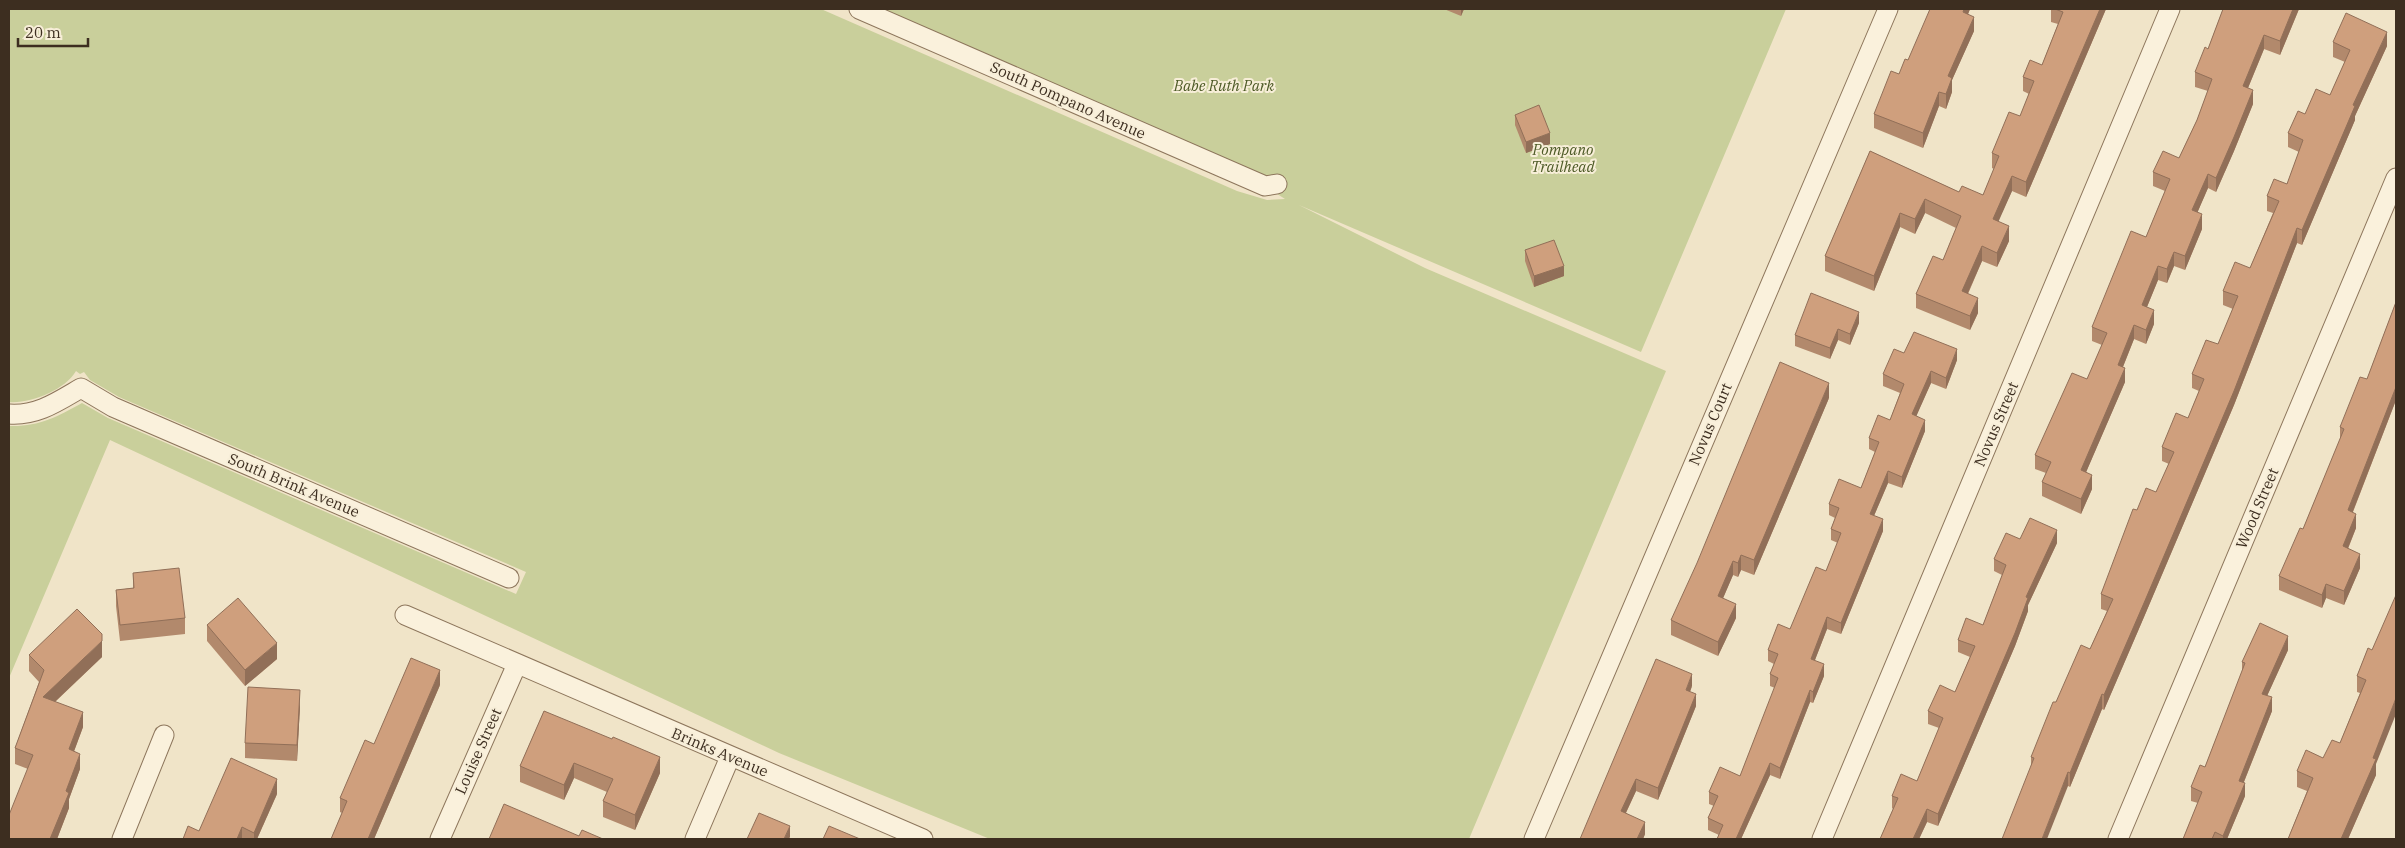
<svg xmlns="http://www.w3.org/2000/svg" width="2405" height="848" font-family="'IBM Plex Serif',serif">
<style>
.green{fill:#c9cf9b}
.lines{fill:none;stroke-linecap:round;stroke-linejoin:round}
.street-casing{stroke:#8d765c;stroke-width:21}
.street{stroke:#faf1dc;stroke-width:19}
.wall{fill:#b2896c}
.shaded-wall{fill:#916f58}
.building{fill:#cf9f7d;stroke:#916f58}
.labels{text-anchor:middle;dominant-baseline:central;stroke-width:4;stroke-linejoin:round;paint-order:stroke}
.park-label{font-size:15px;font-style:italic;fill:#4d5a26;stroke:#f7eed8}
.street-label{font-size:15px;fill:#3d2e20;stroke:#f7eed8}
</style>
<rect width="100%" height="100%" fill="#f0e4c8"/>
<path class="green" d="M9,9H821L1237,191L1267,200L1285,199L1265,186L859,9H1786L1641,352L1299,205L1425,268L1666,371L1469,839H990L779,753L110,440L9,678V426C38,427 57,417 82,403L108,418L516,594L526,572L119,397L90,380L84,372L80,374L76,371C65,390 30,404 9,402Z"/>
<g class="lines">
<defs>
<g id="street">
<polyline points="859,9 1265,186 1277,184"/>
<path d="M9,414C37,416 57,402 81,388L113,407L509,578"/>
<polyline points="405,615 923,839"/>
<polyline points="122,839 164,735"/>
<polyline points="440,839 517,664"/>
<polyline points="695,839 730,757"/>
<polyline points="1534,839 1888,9"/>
<polyline points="1822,839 2170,9"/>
<polyline points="2118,839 2396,178"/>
</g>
</defs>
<use href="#street" class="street-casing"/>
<use href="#street" class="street"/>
</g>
<g class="wall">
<polygon points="1444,9 1464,9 1461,16"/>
<polygon points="1970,9 1968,14 1974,31 1952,80 1952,92 1946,109 1939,106 1923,148 1874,128 1874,114 1908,60"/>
<polygon points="2051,9 2106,9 2026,197 2012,191 1998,221 2009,241 1997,267 1982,261 1968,294 1978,313 1970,330 1916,308 1916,294 1943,260 1956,228 1925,213 1915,234 1900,227 1874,291 1825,271 1825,256 1870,151 1959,192 1983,195 1994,169 1992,168 1992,153 2020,116 2029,94 2023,91 2023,77 2042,65 2058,24 2051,22"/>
<polygon points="2223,9 2299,9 2280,55 2264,49 2248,88 2253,104 2234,151 2216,192 2208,188 2197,213 2202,229 2185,270 2174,266 2167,283 2158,280 2147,307 2154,324 2146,344 2134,339 2123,367 2125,382 2086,472 2092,489 2081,514 2042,496 2042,482 2046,473 2035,469 2035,455 2087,379 2102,345 2092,341 2092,327 2146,237 2165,191 2153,186 2153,172 2179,158 2197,120 2208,91 2195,87 2195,72 2208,49"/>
<polygon points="2333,42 2387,46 2355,116 2355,120 2302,245 2297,243 2234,405 2144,617 2104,710 2102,709 2070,787 2031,766 2031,757 2056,702 2090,649 2107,611 2101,609 2101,594 2137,510 2156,492 2169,464 2162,461 2162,447 2188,418 2199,391 2192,388 2192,374 2218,344 2233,309 2223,305 2223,291 2250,268 2273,213 2267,211 2267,196 2287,184 2299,152 2288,147 2288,133 2305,114 2330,95 2345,62 2333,57"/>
<polygon points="1515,115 1550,144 1526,153 1515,125"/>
<polygon points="1525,250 1564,276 1534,287 1525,261"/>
<polygon points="2396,302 2396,400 2353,512 2356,528 2348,549 2360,568 2344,605 2326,598 2322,608 2279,590 2279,576 2303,529 2340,440 2340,427 2367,379"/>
<polygon points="1859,323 1850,345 1838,340 1830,359 1795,346 1795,335"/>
<polygon points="1904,353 1957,360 1946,389 1931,383 1916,416 1925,431 1902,488 1888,483 1874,516 1883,531 1841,634 1827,629 1815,660 1824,676 1813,703 1810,702 1780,779 1770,775 1741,839 1717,839 1719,835 1708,830 1708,818 1714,806 1709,804 1709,792 1740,776 1775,688 1770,686 1770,674 1774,664 1768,661 1768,650 1790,629 1826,571 1838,543 1831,540 1831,529 1835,518 1829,515 1829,504 1861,488 1875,452 1869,449 1869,438 1890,420 1900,393 1883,386 1883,374"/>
<polygon points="1829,398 1754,575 1741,570 1738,577 1733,575 1723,598 1736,618 1718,656 1671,635 1671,620"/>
<polygon points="2020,539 2057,543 2028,605 2028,611 2015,646 1938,826 1927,822 1919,839 1880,839 1893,809 1892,808 1892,796 1917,781 1939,728 1928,724 1928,711 1955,692 1970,657 1958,652 1958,640 1983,625 2002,575 1994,571 1994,559"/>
<polygon points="133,573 185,618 185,634 120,641 116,606 116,590 133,588"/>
<polygon points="207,625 277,659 245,686 207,641"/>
<polygon points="2368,648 2376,764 2376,775 2348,839 2288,839 2307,791 2297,787 2297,771 2323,758 2340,743 2360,693 2357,692 2357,676"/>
<polygon points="2288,650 2267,696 2272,711 2244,782 2245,796 2227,839 2183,839 2198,803 2191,801 2191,787 2205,767 2242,672 2242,662"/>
<polygon points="29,655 102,657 55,702 83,727 74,751 80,769 69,799 69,808 57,839 9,839 28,769 15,764 15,748 39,682 29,671"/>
<polygon points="440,685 374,839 331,839 342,813 340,812 340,798 374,744"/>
<polygon points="1692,686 1690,692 1696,706 1658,800 1636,791 1626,813 1645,834 1643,839 1580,839"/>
<polygon points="300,706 297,761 245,758 245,743"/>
<polygon points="544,711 660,773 635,830 603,817 603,801 607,792 574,778 564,800 520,782 520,766"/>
<polygon points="277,794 257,839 183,839 199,831"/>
</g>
<g class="shaded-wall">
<polygon points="1461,9 1464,9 1461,16"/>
<polygon points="1964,9 1970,9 1963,27 1963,12"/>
<polygon points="2100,9 2106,9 2026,197 2026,182"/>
<polygon points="2293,9 2299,9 2280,55 2280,41"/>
<polygon points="1974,17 1974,31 1952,80 1952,92 1946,109 1946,94 1948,76"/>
<polygon points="2387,32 2387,46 2355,116 2355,120 2302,245 2302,230 2353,105"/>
<polygon points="2264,35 2264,49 2243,100 2243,86"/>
<polygon points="2253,90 2253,104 2234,151 2216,192 2216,178"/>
<polygon points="1939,92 1939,106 1923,148 1923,133"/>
<polygon points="1550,133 1550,144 1526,153 1526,142"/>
<polygon points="2208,174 2208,188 2192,225 2192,210"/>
<polygon points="2012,176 2012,191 1993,234 1993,219"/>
<polygon points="1925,199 1925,213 1915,234 1915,219"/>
<polygon points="1900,213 1900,227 1874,291 1874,276"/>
<polygon points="2202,214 2202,229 2185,270 2185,256"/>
<polygon points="2009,226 2009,241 1997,267 1997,253"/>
<polygon points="2297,228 2297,243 2234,405 2144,617 2104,710 2104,695"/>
<polygon points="1982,246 1982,261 1962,306 1962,291"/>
<polygon points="2174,252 2174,266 2167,283 2167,269"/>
<polygon points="1564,266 1564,276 1534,287 1534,276"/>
<polygon points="2158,266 2158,280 2142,319 2142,305"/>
<polygon points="1978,298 1978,313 1970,330 1970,316"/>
<polygon points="2154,310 2154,324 2146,344 2146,330"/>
<polygon points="1859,312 1859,323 1850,345 1850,334"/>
<polygon points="2134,325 2134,339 2118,379 2118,365"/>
<polygon points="1838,329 1838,340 1830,359 1830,348"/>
<polygon points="1957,349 1957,360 1946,389 1946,378"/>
<polygon points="2125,368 2125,382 2081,484 2081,470"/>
<polygon points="1931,371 1931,383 1912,426 1912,414"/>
<polygon points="1829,383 1829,398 1754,575 1754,560"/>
<polygon points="2396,387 2396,400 2348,524 2348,510"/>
<polygon points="1925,420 1925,431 1902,488 1902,477"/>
<polygon points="1888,471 1888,483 1870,525 1870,514"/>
<polygon points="2092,475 2092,489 2081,514 2081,499"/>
<polygon points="2356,514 2356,528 2343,560 2343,546"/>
<polygon points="1883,519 1883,531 1841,634 1841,623"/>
<polygon points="2057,530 2057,543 2028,605 2028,611 2015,646 1938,826 1938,814 2026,597"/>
<polygon points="2360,554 2360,568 2344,605 2344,591"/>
<polygon points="1741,555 1741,570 1738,577 1738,563"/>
<polygon points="1733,561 1733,575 1718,610 1718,596"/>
<polygon points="2326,584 2326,598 2322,608 2322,595"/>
<polygon points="1736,604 1736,618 1718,656 1718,642"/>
<polygon points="1827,617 1827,629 1811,670 1811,659"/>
<polygon points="2288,636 2288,650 2262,707 2262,694"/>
<polygon points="102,641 102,657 43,713 43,697"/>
<polygon points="277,643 277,659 245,686 245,670"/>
<polygon points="1824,664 1824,676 1813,703 1813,692"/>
<polygon points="440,670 440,685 374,839 368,839"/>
<polygon points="1692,674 1692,686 1686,702 1686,690"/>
<polygon points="300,690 300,706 297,761 297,745"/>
<polygon points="1810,690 1810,702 1780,779 1780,768"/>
<polygon points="1696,694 1696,706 1658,800 1658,788"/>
<polygon points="2102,694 2102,709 2070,787 2070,773"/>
<polygon points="2272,697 2272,711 2239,794 2239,781"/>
<polygon points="2396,698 2396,714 2376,764 2376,775 2348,839 2341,839"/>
<polygon points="83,712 83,727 69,765 69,749"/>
<polygon points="80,754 80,769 69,799 69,808 57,839 50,839 66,791"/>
<polygon points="660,757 660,773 635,830 635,815"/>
<polygon points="574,763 574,778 564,800 564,785"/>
<polygon points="1770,763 1770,775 1741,839 1736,839"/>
<polygon points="2068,772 2068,786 2047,839 2042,839"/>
<polygon points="277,779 277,794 257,839 254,839 254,833"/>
<polygon points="1636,779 1636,791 1621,823 1621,811"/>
<polygon points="2245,783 2245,796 2227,839 2223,839 2223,836"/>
<polygon points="1927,809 1927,822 1919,839 1913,839"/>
<polygon points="1645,822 1645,834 1643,839 1637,839"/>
<polygon points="790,826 790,837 789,839 784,839"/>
<polygon points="242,827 242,839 237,839"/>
</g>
<g class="building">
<polygon points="1930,9 1964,9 1963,12 1974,17 1948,76 1952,78 1946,94 1939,92 1923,133 1874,114 1891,71 1899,74 1905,59 1908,60"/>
<polygon points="2055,9 2100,9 2026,182 2012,176 1993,219 2009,226 1997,253 1982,246 1962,291 1978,298 1970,316 1916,294 1933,256 1943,260 1961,216 1925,199 1915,219 1900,213 1874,276 1825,256 1870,151 1959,192 1962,186 1983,195 1999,156 1992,153 2009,112 2020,116 2034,81 2023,77 2030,60 2042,65 2063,12"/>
<polygon points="2223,9 2293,9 2280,41 2264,35 2243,86 2253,90 2234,137 2216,178 2208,174 2192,210 2202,214 2185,256 2174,252 2167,269 2158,266 2142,305 2154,310 2146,330 2134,325 2118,365 2125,368 2081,470 2092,475 2081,499 2042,482 2051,462 2035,455 2072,373 2087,379 2107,333 2092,327 2131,231 2146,237 2170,179 2153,172 2163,151 2179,158 2197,120 2212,79 2195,72 2205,47 2208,49"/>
<polygon points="2346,13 2387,32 2353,105 2355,106 2302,230 2297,228 2234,391 2144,603 2104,695 2102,694 2070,773 2068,772 2042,839 2002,839 2034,758 2031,757 2053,702 2056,702 2081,645 2090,649 2113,599 2101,594 2133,509 2137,510 2146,488 2156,492 2174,452 2162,447 2176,413 2188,418 2204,379 2192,374 2206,340 2218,344 2238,296 2223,291 2235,262 2250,268 2279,201 2267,196 2274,179 2287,184 2303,140 2288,133 2298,111 2305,114 2316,89 2330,95 2350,50 2333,42"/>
<polygon points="1539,105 1550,133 1526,142 1515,115"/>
<polygon points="1554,240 1564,266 1534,276 1525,250"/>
<polygon points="1811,293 1859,312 1850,334 1838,329 1830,348 1795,335"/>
<polygon points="2396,302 2396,387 2348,510 2356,514 2343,546 2360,554 2344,591 2326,584 2322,595 2279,576 2300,528 2303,529 2344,429 2340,427 2360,377 2367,379"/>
<polygon points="1914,332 1957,349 1946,378 1931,371 1912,414 1925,420 1902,477 1888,471 1870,514 1883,519 1841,623 1827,617 1811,659 1824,664 1813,692 1810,690 1780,768 1770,763 1736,839 1717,839 1723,825 1708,818 1718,796 1709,792 1720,767 1740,776 1778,678 1770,674 1778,654 1768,650 1778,624 1790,629 1816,567 1826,571 1841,533 1831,529 1839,508 1829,504 1839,479 1861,488 1879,442 1869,438 1878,415 1890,420 1904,384 1883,374 1894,349 1904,353"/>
<polygon points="1780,362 1829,383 1754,560 1741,555 1738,563 1733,561 1718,596 1736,604 1718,642 1671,620 1697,563"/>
<polygon points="2030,518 2057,530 2026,597 2028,598 2015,633 1938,814 1927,809 1913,839 1880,839 1898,798 1892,796 1901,774 1917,781 1943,718 1928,711 1940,685 1955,692 1975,646 1958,640 1966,618 1983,625 2006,565 1994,559 2006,533 2020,539"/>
<polygon points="179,568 185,618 120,625 116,590 134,588 133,573"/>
<polygon points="2396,595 2396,698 2373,758 2376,759 2341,839 2288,839 2313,778 2297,771 2306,750 2323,758 2332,740 2340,743 2366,680 2357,676 2368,648 2372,650"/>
<polygon points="238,598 277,643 245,670 207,625"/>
<polygon points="77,609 102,634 102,641 43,697 83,712 69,749 80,754 66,791 69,793 50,839 9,839 9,815 33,755 15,748 44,670 29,655"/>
<polygon points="2260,623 2288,636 2262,694 2272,697 2239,781 2245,783 2223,836 2215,832 2212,839 2183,839 2202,792 2191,787 2200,765 2205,767 2245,663 2242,662"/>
<polygon points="411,658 440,670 368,839 331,839 347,801 340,798 365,740 374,744"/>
<polygon points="1656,659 1692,674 1686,690 1696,694 1658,788 1636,779 1621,811 1645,822 1637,839 1580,839"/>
<polygon points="248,687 300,690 297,745 245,743"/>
<polygon points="544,711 612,739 613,737 660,757 635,815 603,801 613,779 574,763 564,785 520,766"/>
<polygon points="231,758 277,779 254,833 242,827 237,839 183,839 188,826 199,831"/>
<polygon points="504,804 579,836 582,830 603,839 489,839"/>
<polygon points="759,813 790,826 784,839 747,839"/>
<polygon points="829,826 860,839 823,839"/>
</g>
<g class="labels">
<g class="park-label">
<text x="1224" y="85">Babe Ruth Park</text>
<text x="1563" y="149">Pompano<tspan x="1563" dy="17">Trailhead</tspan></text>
</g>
<g class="street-label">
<text transform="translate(1068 100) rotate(24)">South Pompano Avenue</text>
<text transform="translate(1710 424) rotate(-67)">Novus Court</text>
<text transform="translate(1996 424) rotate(-67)">Novus Street</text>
<text transform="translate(294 485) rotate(23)">South Brink Avenue</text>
<text transform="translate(2257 508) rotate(-67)">Wood Street</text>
<text transform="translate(478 751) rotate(-66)">Louise Street</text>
<text transform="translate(720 752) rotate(23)">Brinks Avenue</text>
</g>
</g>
<rect width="2405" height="848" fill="none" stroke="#3d2e20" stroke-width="20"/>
<path d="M18 38v8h70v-8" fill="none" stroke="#3d2e20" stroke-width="2.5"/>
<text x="25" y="38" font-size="15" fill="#3d2e20" stroke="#f7eed8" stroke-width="4" paint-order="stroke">20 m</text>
</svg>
